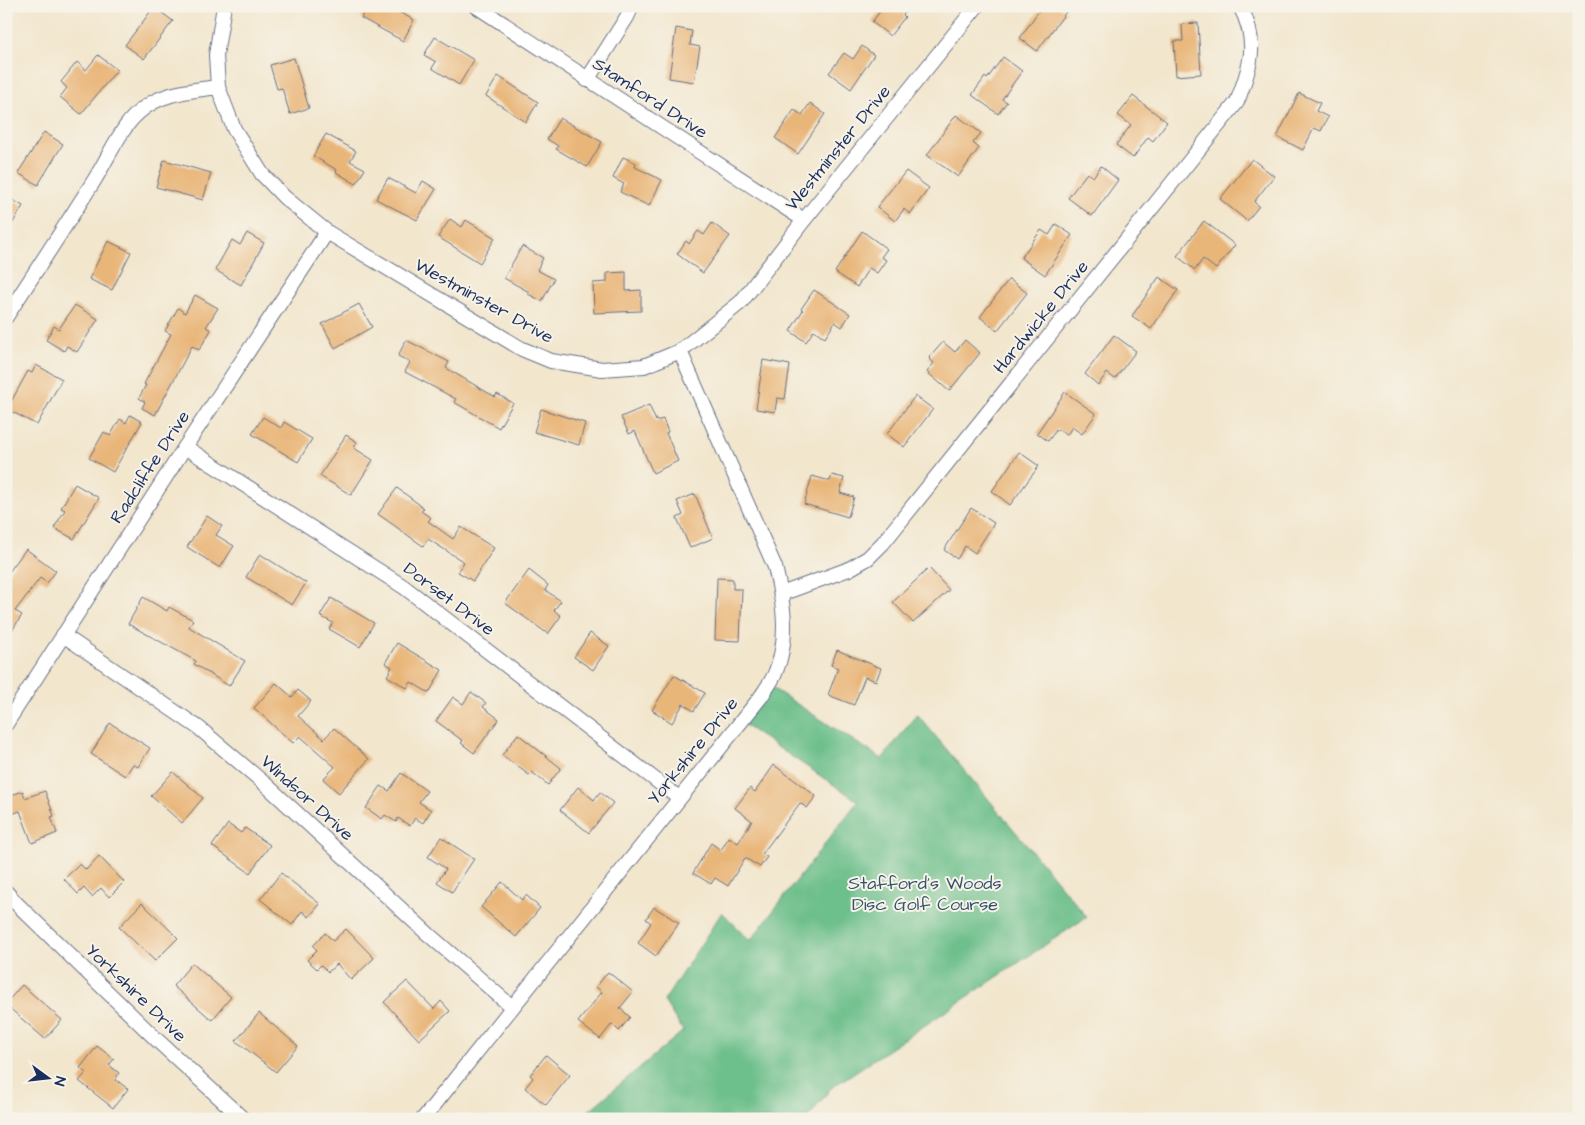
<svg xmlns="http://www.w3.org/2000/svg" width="1585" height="1125" font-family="'Architects Daughter',sans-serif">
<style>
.forest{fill:#6dbf8b;stroke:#447774}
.building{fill:#e9b679}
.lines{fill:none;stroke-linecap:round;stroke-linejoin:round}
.street-casing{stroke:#666f85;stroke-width:16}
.street{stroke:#fff;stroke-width:14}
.labels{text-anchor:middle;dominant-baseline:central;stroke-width:4;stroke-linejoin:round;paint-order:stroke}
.street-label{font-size:18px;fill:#1b2f5e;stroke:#f7f3e8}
.park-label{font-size:18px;fill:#31536c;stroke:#f7f3e8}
</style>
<rect width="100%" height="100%" fill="#f7f3e8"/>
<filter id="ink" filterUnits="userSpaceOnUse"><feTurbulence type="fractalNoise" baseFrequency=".02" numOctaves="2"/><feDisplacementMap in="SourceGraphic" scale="10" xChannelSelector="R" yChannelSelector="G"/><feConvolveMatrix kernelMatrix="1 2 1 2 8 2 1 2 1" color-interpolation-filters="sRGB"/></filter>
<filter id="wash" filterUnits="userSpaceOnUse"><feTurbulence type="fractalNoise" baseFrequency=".0096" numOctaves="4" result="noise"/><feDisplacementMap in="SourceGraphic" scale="20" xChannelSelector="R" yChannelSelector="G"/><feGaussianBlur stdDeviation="1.12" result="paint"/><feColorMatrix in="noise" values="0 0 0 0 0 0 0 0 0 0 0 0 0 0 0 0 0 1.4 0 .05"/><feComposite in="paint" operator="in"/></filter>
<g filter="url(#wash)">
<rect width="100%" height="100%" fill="#f2e6cd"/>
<polygon class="forest" points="766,684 882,759 917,714 1087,917 831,1088 807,1119 579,1119 683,1031 664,1001 722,912 750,941 858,801 740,722"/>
<g id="blocks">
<g class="building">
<polygon points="367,6 383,6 392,11 393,9 414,20 403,41 361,18"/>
<polygon points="884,6 910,6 903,15 905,17 890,36 872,22"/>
<polygon points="1042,6 1059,6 1066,12 1037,51 1020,38"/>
<polygon points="154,7 173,21 144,59 125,45"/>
<polygon points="1198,23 1201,74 1176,76 1174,41 1183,41 1182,24"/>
<polygon points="676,28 692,31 690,45 700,47 694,82 669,78"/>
<polygon points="435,37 474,60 459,85 432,68 436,62 424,55"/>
<polygon points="862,46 874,55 851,89 829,73 844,53 853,59"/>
<polygon points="98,55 117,70 81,114 60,97 67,88 61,82 77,62 86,70"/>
<polygon points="1003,57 1022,71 1002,99 1007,102 998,114 972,95 985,77 987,79"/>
<polygon points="294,58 309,108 290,114 282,88 277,89 270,65"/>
<polygon points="498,76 538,102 526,122 486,96"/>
<polygon points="1299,93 1320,103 1316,111 1328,117 1321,131 1314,128 1303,150 1277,137"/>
<polygon points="1133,96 1167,122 1153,141 1148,137 1133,158 1116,145 1131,125 1118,115"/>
<polygon points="810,103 825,114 798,154 775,138 794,110 802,115"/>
<polygon points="956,115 981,133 973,143 979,148 958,177 927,155"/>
<polygon points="560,118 602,142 587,167 556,149 558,146 547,139"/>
<polygon points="44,132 63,144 38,185 18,173"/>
<polygon points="326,134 356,151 350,161 365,169 356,184 336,172 337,170 313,156"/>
<polygon points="623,157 636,163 635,167 662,180 649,206 620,192 624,184 613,178"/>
<polygon points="1252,159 1274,176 1254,202 1259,206 1247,221 1220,199"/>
<polygon points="164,160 211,173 203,200 156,187"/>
<polygon points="1101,166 1118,180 1092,216 1068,198 1087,173 1093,177"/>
<polygon points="906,171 929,188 910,214 904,209 895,221 877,207"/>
<polygon points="388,178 416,193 423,181 436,189 417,220 376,199"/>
<polygon points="6,196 23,206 6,234"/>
<polygon points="450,219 462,227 466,220 495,238 480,263 438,237"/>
<polygon points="1204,221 1235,245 1216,269 1203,259 1195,270 1177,256"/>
<polygon points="712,223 730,236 703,273 677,254 686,241 689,244 698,231 704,235"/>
<polygon points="1056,224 1072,235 1045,275 1021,258 1041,230 1049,235"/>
<polygon points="862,231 887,249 881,257 886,260 877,273 869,268 857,287 835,272"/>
<polygon points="247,233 264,243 241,285 215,270 232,240 240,245"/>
<polygon points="108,241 131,252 112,290 89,279"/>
<polygon points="522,246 543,258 537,270 554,279 542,301 528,294 529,292 504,278"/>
<polygon points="626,272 626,291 641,290 641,311 594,313 593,283 607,282 607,273"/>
<polygon points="1159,277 1178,290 1151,329 1132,316"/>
<polygon points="1009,279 1027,293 997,331 980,317"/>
<polygon points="814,290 850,314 842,327 835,322 825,338 814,330 806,342 790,331 803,310 801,309"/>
<polygon points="195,295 218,308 206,327 211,330 199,350 192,346 155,415 142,408 145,402 139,398 146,385 144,384 171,334 165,331 178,308 185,313"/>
<polygon points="359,304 372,327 335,348 322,324"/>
<polygon points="75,305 98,319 77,352 67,346 64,351 46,340 54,326 59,329"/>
<polygon points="1114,335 1136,351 1115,379 1107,373 1098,385 1085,374"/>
<polygon points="406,340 449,362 446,368 495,397 497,394 513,403 499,428 454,402 456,399 405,372 410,362 398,356"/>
<polygon points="965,340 980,353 949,391 927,372 934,363 929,358 943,342 955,352"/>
<polygon points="763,360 790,365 785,399 777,398 775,412 756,409"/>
<polygon points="36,365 62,379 37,425 7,409 28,371 32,373"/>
<polygon points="1065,392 1096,414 1082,434 1072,427 1067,435 1057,429 1048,441 1037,433"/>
<polygon points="915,396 933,409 904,447 887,434"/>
<polygon points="649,405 656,421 663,419 668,432 666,433 678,461 653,473 635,431 629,434 621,417"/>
<polygon points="541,409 585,423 579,445 534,432"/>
<polygon points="130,415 142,422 113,472 89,458 104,432 110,436 120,419 126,423"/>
<polygon points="263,417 281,428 284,422 312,439 298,462 252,434"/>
<polygon points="346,435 357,442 354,448 373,460 351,495 320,476"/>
<polygon points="1019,452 1039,466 1010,505 992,491"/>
<polygon points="832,475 844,478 840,493 854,497 848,517 804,504 812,476 830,481"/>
<polygon points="75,484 99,498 74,539 54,528 65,510 61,508"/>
<polygon points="397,488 424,508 421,511 431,518 428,521 453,539 461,527 494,548 473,581 458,572 464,562 428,539 423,546 378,514"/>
<polygon points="695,494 713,538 690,548 677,518 683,515 677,501"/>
<polygon points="971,508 994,523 975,553 965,546 957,559 944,550"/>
<polygon points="207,516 222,526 216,535 234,546 220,568 187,547"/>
<polygon points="26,549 56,571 47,583 40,578 15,611 22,615 6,640 6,576"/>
<polygon points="260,554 306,583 292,605 246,577"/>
<polygon points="929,568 949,590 913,623 893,602"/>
<polygon points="529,570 548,585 545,590 561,601 554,610 561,616 548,634 505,603"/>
<polygon points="717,578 733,579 733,589 742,589 740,641 715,640"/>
<polygon points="143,597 167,611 169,607 193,620 189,627 245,661 229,686 194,664 196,661 128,624"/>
<polygon points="331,598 374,623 360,647 329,629 333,623 320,616"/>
<polygon points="590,633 609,646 593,670 574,657"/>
<polygon points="397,643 442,670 429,693 411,682 407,688 387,676 392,667 385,663"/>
<polygon points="837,650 881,668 876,681 865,677 854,705 828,695 838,668 831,665"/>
<polygon points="674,675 705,693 694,711 683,704 672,723 652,710"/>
<polygon points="276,683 292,697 298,690 311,701 298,716 324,739 334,728 369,759 339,793 323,779 335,767 300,736 293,743 254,708"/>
<polygon points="471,692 486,703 483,707 499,719 474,753 461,743 463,741 436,721 453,697 463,704"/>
<polygon points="110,723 150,748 138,767 133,764 125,776 91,754"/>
<polygon points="518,734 561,768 548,785 532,772 529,775 502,755"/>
<polygon points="774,765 816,796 807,808 800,803 762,854 767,857 760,867 745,858 728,886 715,878 711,884 693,873 711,843 721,850 729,837 738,843 752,821 735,808 750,788 755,792"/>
<polygon points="173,772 203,798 182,823 151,796"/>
<polygon points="401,773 427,791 419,802 431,810 423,823 415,818 410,826 398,818 396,822 385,815 382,819 366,808 381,786 389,791"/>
<polygon points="578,787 594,800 600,792 613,803 589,833 560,810"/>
<polygon points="23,791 25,798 45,791 54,816 51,817 57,833 32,843 20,811 12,814 6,799 6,797"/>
<polygon points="228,824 241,833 245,828 270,845 250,873 212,846"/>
<polygon points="441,837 474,859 452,892 437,882 446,869 428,857"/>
<polygon points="99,856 124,882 109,897 101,888 92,897 84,888 78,894 64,879 80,864 86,870"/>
<polygon points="281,873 320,904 309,917 302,911 292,925 260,899"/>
<polygon points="502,882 522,900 526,895 540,908 516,937 481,907"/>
<polygon points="142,903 178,938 155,961 119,927"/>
<polygon points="654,907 679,923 656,956 638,943 651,923 646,919"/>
<polygon points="346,929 374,958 351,980 337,964 328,972 321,965 317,969 307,960 317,950 313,946 325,933 333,941"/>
<polygon points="192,963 231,997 212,1020 173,986"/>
<polygon points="608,972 633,992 620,1008 630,1017 619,1031 612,1024 600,1039 578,1022 602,992 596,987"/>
<polygon points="407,981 434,1009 441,1001 450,1011 419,1040 384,1002"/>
<polygon points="22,985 62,1020 45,1039 6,1005 6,1003"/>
<polygon points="259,1013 298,1046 276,1072 236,1041"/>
<polygon points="97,1046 114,1059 109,1065 119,1073 115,1079 128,1089 113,1108 79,1081 86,1073 80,1068"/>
<polygon points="546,1055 570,1075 546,1105 525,1088 533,1078 530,1075"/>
</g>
</g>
</g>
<g filter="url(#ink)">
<use href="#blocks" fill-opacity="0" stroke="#666f85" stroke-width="1"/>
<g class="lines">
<defs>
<g id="street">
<polyline points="224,6 216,55 218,87 234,129 262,174 284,197 327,232 522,349 551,361 602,369 644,366 680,351 741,302 804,220 977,6"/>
<polyline points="476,6 804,220"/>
<polyline points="587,80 627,17 632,6"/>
<path d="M6,317C36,271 66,225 95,179C108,158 121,127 139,112C161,92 190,91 218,87"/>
<polyline points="185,447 404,587 679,798"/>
<path d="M781,594L849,569L868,558L883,543L1237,102C1251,66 1259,42 1240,6"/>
<polyline points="63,635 199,728 264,783 428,934 512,1007"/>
<polyline points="6,724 185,447 327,232"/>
<polyline points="6,892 16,903 158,1041 243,1119"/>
<path d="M423,1119L760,698C766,689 773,680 776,671C790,636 783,601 775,567L680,351"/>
</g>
</defs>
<use href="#street" class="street-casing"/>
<use href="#street" class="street"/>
</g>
</g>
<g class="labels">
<g class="street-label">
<text transform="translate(650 98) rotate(33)">Stamford Drive</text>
<text transform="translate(838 148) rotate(-51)">Westminster Drive</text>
<text transform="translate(484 301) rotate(29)">Westminster Drive</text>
<text transform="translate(1041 317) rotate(-51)">Hardwicke Drive</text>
<text transform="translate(150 467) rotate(-57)">Radcliffe Drive</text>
<text transform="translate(449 599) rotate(37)">Dorset Drive</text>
<text transform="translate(693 751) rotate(-51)">Yorkshire Drive</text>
<text transform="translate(307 798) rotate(42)">Windsor Drive</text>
<text transform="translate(136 993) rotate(44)">Yorkshire Drive</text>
</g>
<g class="park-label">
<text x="925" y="883">Stafford's Woods<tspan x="925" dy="21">Disc Golf Course</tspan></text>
</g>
</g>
<rect width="1585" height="1125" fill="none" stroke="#f7f3e8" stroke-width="25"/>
<g transform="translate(48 1078) rotate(105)" stroke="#f7f3e8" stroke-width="4" paint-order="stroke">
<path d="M0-4L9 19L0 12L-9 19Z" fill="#1b2f5e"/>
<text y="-8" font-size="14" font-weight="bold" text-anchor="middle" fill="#1b2f5e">N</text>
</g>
</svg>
